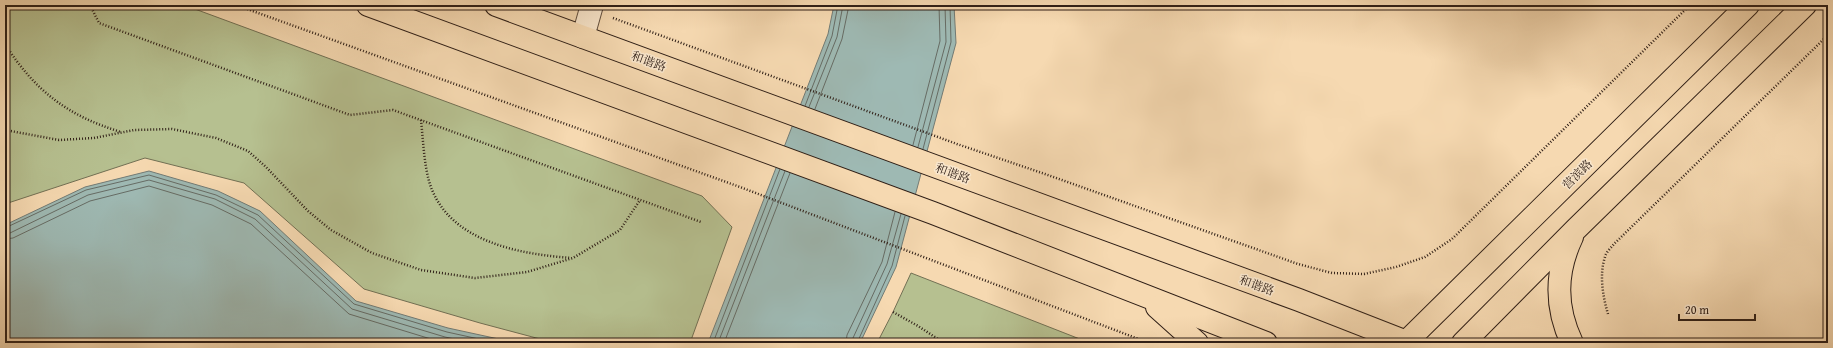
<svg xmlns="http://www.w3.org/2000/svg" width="1833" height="348" font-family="'Gentium Book Plus','Noto Serif SC',serif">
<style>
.green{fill:#b6c090;stroke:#727054}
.water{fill:#9eb9b3;stroke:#727b75}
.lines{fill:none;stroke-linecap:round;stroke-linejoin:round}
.shore{stroke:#666c65;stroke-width:1}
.minor-casing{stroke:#614e3e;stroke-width:24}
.major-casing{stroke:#2f1f17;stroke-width:24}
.path{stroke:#2f1f17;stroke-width:2.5;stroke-dasharray:1 2;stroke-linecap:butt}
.minor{stroke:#f9e6cc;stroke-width:22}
.major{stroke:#f6d9b1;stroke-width:22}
.labels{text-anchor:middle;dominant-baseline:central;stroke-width:3;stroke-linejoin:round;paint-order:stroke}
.street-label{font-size:12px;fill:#2f1f17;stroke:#f9e6cc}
</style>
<rect width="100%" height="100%" fill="#f6d9b1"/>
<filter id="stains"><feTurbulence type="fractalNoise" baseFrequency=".005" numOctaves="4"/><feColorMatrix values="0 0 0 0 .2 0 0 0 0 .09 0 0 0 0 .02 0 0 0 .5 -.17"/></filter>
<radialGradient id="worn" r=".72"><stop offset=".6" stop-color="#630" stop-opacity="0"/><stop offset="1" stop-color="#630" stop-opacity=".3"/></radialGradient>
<g class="green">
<polygon points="5,5 184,5 702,196 732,227 690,343 555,343 480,323 364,289 244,183 145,158 5,204"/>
<polygon points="911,273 1090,343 877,343 893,312"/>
</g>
<g class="water">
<polygon points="834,5 954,5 956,43 896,267 860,343 708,343 828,34"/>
<polygon points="149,171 218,191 260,211 356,301 448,328 517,343 5,343 5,225 85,187"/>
</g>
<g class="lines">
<g class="shore">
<polyline points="805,106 832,36 838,5"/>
<polyline points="809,107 837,37 843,5"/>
<polyline points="815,109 842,39 849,5"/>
<polyline points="913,145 940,41 939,5"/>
<polyline points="918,147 946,42 945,5"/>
<polyline points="923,149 951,42 950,5"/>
<polyline points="5,228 86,190 149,175 216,195 258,215 354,304 447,332 497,343"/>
<polyline points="5,233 10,233 88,195 149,180 215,199 255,219 352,309 445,337 473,343"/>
<polyline points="5,239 13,238 90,201 149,186 212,205 251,224 349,314 444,343"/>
<polyline points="713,343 780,169"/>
<polyline points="718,343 785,171"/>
<polyline points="724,343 790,173"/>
<polyline points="846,343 847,335 882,262 895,212"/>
<polyline points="852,343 853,338 887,264 901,214"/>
<polyline points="857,343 892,266 905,216"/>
</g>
<defs>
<polyline id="minor" points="583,37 592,5"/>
<g id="major">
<polyline points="368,5 933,213 1266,343"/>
<polyline points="496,5 1299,300 1409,343"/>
<path d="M1572,237C1555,273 1555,307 1572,343"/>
<polyline points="1157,307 1197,343"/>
<polyline points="1405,343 1748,5"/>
<polyline points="1463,343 1576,229 1805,5"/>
</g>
</defs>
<use href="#minor" class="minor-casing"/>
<use href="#major" class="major-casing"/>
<g class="path">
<polyline points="90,5 99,23 350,115 393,110 701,222"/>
<polyline points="236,5 740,187 1149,343"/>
<polyline points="613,18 957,144 1045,174 1298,264 1332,273 1364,274 1396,267 1425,257 1452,239 1690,5"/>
<path d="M5,44C35,91 68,116 121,132"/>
<path d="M421,120C423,139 424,163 429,181C446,241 518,254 571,258"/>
<polyline points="5,130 59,140 94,138 134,130 172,129 216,138 248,151 266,167 308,211 331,230 372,253 421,270 475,278 527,272 573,258 620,230 640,200"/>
<polyline points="893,312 918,326 944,343"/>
<path d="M1608,314C1603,297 1599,275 1605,257C1606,252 1611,248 1614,244L1828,35"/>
</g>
<use href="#minor" class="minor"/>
<use href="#major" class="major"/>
</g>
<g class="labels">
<g class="street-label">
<text transform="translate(649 61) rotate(20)">和谐路</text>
<text transform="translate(953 173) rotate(20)">和谐路</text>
<text transform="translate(1577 174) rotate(-45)">营滨路</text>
<text transform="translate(1257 285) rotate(20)">和谐路</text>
</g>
</g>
<rect width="1833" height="348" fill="none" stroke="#f6d9b1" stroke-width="20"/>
<rect x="6" y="6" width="1821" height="336" fill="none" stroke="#2f1f17" stroke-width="2"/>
<rect x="10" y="10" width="1813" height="328" fill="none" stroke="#2f1f17"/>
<path d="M1679 314v6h76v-6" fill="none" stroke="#2f1f17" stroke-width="2"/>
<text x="1685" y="314" font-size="12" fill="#2f1f17" stroke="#f9e6cc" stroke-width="3" paint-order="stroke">20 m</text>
<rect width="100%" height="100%" filter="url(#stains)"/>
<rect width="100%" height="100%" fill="url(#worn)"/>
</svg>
